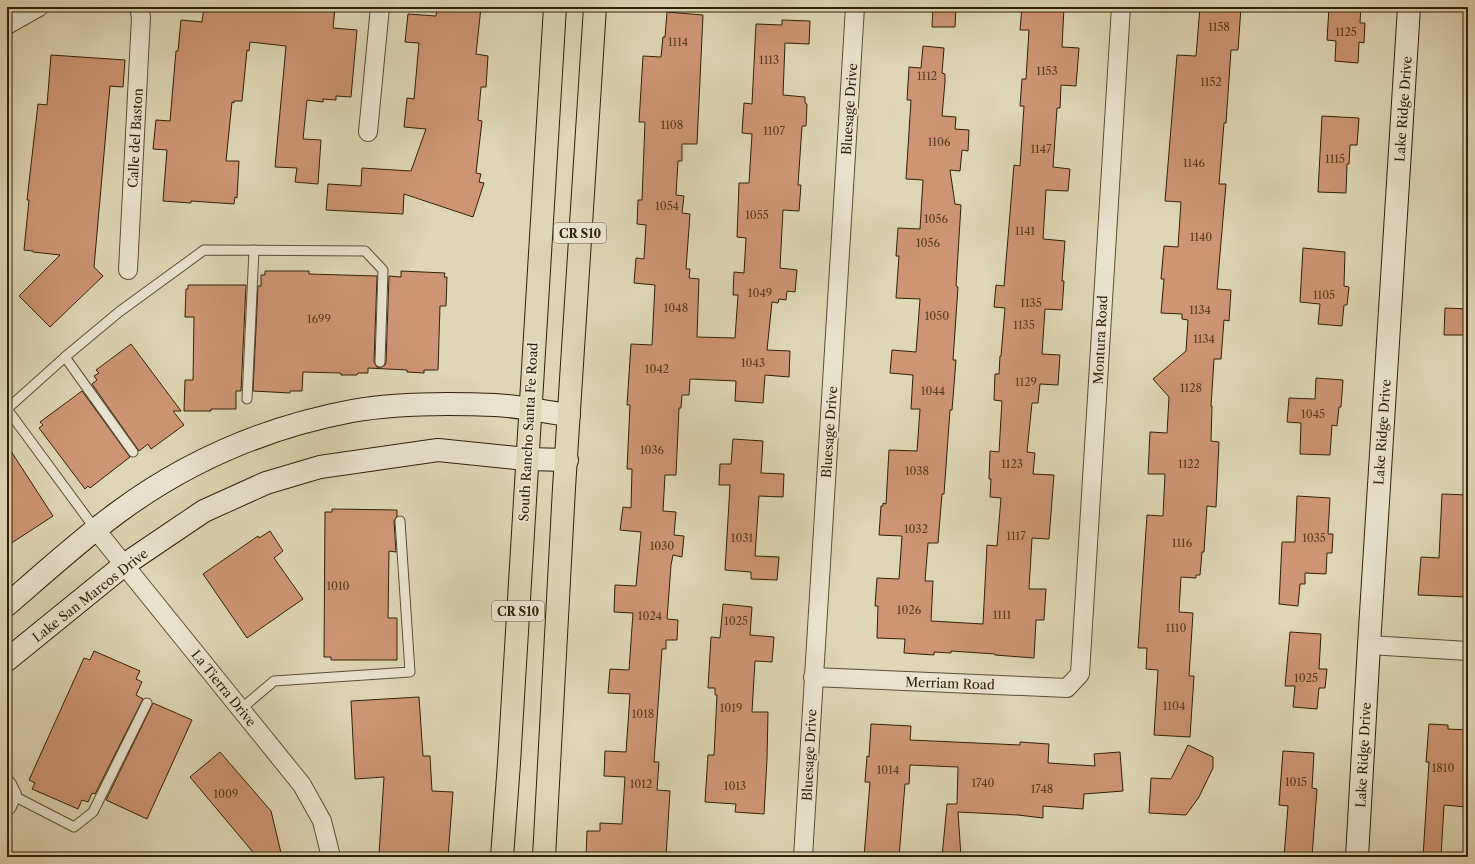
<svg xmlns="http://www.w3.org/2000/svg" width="1475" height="864" font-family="'Libre Caslon Text',serif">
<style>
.building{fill:#cd9575;stroke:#312007}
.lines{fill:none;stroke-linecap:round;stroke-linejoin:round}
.lane-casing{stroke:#5c4e32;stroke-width:11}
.street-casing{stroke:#5c4e32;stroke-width:20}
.secondary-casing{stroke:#312007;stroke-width:24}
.primary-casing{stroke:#312007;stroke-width:24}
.lane{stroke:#eae4cf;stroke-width:9}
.street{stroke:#eae4cf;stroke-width:18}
.secondary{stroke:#eae4cf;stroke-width:22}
.primary{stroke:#dfd6b5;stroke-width:22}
.labels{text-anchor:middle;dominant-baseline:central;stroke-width:4;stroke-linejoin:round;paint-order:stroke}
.number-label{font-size:11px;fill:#583d22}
.shield{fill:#eae4cf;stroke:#685b43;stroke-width:1}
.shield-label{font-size:12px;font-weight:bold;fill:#312007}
.street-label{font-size:13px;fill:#312007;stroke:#eae4cf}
</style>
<rect width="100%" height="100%" fill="#dfd6b5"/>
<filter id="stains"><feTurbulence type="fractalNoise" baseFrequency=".005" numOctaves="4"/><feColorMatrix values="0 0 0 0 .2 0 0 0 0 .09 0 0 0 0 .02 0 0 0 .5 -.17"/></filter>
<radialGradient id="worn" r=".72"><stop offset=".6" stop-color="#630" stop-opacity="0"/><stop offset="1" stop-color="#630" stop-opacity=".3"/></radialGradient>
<g class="building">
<polygon points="204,7 244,7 285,10 285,7 335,8 333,28 357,30 351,97 336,96 336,100 323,99 323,102 307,100 303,139 321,140 318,184 295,182 297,168 275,167 286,46 250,42 249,51 247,50 242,101 234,101 234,103 232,102 226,161 239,161 237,198 235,197 234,204 191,201 191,203 163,201 167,150 153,149 156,120 170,121 176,51 178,51 181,20 202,22"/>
<polygon points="437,7 481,7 476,54 488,56 486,87 481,87 478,120 482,121 476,173 481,174 479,182 484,183 473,217 404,194 403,214 326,210 328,184 361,186 362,168 411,171 426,129 404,127 407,98 414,99 419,43 405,42 408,14 436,16"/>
<polygon points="933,7 956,7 955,27 932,27"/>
<polygon points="1022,7 1064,7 1062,47 1079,48 1076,86 1061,85 1060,108 1057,108 1053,167 1070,169 1068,191 1046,190 1043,239 1065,241 1062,281 1064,281 1062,310 1045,309 1042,354 1060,355 1058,385 1040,384 1038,403 1032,403 1027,452 1035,453 1033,474 1054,475 1049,539 1032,538 1029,589 1046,589 1044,620 1036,620 1034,658 995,655 995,654 951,651 951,653 934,652 934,655 904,653 905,639 877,638 878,606 875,606 877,578 899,579 902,536 879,535 881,506 883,506 883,503 886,504 889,450 917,451 920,409 911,409 913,375 890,373 892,350 916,352 920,299 896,298 899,256 896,256 898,228 920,229 923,180 906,179 911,100 907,100 909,67 921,68 923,46 944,48 942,73 945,74 945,82 942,116 956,117 955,129 969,130 968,151 962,150 960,171 950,170 955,204 961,205 956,286 958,287 953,360 956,360 952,410 950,410 944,494 942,494 938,543 928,543 925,581 933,581 931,621 983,624 987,545 997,546 1001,498 990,497 991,479 989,479 990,451 999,452 1002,401 994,400 995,374 999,374 1000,356 1001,356 1005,308 994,307 996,285 1004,286 1014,165 1020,166 1024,106 1020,106 1022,79 1026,79 1029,30 1020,30"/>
<polygon points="1200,7 1241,7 1238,50 1231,50 1226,123 1224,123 1219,184 1226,184 1217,289 1231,290 1229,321 1224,320 1221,359 1214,359 1211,406 1212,406 1211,441 1219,442 1216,507 1207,506 1204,552 1202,552 1200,575 1196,575 1196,578 1181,577 1179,612 1193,613 1189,676 1194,676 1190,737 1154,735 1158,670 1146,669 1147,648 1138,648 1147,515 1163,516 1165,474 1148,474 1150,432 1167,433 1169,397 1153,379 1186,351 1188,320 1182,319 1182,314 1161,313 1164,279 1161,279 1164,246 1178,247 1181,202 1165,201 1177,55 1196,56"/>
<polygon points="1329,7 1361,7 1360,23 1365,23 1364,43 1359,42 1358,63 1335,61 1336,41 1327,40"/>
<polygon points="667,12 703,15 697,144 682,144 682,161 678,161 676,195 684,196 682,213 690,214 686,269 690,269 689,278 699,279 697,337 735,338 738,295 733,295 734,272 744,273 746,238 737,237 739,183 749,183 752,134 742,133 744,103 752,104 756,24 782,25 782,20 810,21 809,44 785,43 783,95 805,97 805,103 807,104 806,126 802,126 798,185 801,185 799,211 783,210 780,268 797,270 795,292 787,291 786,300 779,299 778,303 772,302 767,350 790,351 789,377 765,375 763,403 735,401 736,381 690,379 689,395 682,395 681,408 679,408 676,475 665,475 663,511 676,512 674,535 684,536 682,557 673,555 671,565 667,619 678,620 677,640 666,640 666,649 662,649 654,762 659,762 657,790 670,791 666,857 586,857 587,831 600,831 600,823 622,824 625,777 604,776 605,751 626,752 630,694 608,693 610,669 629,670 633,613 614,612 615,585 636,586 641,532 620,530 623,507 631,508 632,469 627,469 630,405 627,405 631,344 652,345 655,285 634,283 636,258 644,259 646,225 637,224 638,200 642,200 645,122 639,122 643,56 661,57 663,37 665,37"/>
<polygon points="51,55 125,60 123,87 110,86 94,267 103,276 50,327 19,296 60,255 33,252 33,251 24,250 29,200 27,200 38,104 47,105"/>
<polygon points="1322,116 1359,118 1357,145 1350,145 1349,164 1347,164 1346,193 1318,192"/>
<polygon points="1303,248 1345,252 1344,286 1349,287 1347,305 1344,305 1342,326 1318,324 1320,304 1300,302"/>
<polygon points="265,271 309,271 309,274 377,276 374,362 377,367 380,368 385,365 386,362 389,276 401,277 401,271 445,273 444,277 447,277 446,306 440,306 438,370 424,370 424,373 407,372 407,370 368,368 368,373 358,373 357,375 341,375 341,373 303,372 302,391 290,391 290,393 253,391 258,286 261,286 261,275 265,275"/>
<polygon points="188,285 246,285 241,391 236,391 236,409 211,409 211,411 184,411 185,380 193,380 194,317 185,317 186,289 188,289"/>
<polygon points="1445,308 1468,309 1468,335 1444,335"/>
<polygon points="131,344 181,411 173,411 184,425 151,449 148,444 139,451 92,384 97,380 94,376 99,373 96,370"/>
<polygon points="1316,378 1343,380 1341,407 1339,407 1337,426 1332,425 1330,455 1300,454 1301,423 1287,422 1289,398 1315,399"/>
<polygon points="82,391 130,457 90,488 88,486 85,489 39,428 43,425 40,422"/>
<polygon points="733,439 763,441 761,473 784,474 783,497 759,496 755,556 779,557 777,580 751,579 751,572 725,570 730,485 719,485 720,464 731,464"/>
<polygon points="7,445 53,516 7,546"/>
<polygon points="1442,494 1468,495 1468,597 1418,595 1421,557 1439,558"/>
<polygon points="1297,496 1330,498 1328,534 1333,534 1332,553 1327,553 1326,574 1305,573 1305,584 1300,584 1298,606 1279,604 1282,542 1295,542"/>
<polygon points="332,509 397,510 397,516 394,521 396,552 389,551 388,618 397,618 397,660 331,660 331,657 324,657 325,512 332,512"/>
<polygon points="270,531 283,551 274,558 303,599 247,638 203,574 258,536 259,538"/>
<polygon points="723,604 752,607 750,635 774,637 772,662 755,661 752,712 768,712 767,759 764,814 735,812 736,804 705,802 708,755 714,755 717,695 715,695 715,688 708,688 711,637 720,638"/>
<polygon points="1290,632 1321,634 1319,669 1327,669 1325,688 1319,688 1317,709 1293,707 1295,686 1285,686"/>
<polygon points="94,651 140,671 136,679 142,682 136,695 143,699 95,794 92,793 88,802 82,800 78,809 32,789 35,783 29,780 84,658 90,660"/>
<polygon points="419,697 423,756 430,756 432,791 453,792 448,857 388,857 388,854 379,854 384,777 355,779 351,701"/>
<polygon points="153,703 192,720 147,819 106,800"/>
<polygon points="871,724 911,726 910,740 1020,745 1020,742 1049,744 1048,763 1095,766 1094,754 1120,752 1123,791 1084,794 1083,809 1043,806 1043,818 1018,815 958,812 961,857 942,857 947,804 957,804 958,767 910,765 909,784 905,784 899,857 864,857 870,782 865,782 867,756 869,757"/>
<polygon points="1429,724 1448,725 1448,729 1468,730 1465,775 1468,776 1467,807 1444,805 1441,857 1423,857 1429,762 1426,762"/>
<polygon points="1188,745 1213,757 1213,768 1199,797 1186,815 1149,813 1151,778 1171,779"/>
<polygon points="1283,751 1314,753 1312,788 1317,789 1312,857 1284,857 1288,806 1279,805"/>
<polygon points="220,752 271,811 282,857 257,857 190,777"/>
</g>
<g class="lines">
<defs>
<g id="lane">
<polyline points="65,357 133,452"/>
<polyline points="247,399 254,250"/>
<polyline points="7,409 65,357 119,312 204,250 365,251 383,270 380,362"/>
<polyline points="7,409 96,530"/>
<polyline points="241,709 274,681 410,672 400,521"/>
<polyline points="12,795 74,827 93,812 147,703"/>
</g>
<g id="street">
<polyline points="7,25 39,7"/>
<polyline points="368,132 380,7"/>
<polyline points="128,270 141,17 139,7"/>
<polyline points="96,530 302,785 322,821 331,857"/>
<polyline points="1369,645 1468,651"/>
<polyline points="813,677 1067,688 1080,674 1121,7"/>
<polyline points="7,785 12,795 7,806"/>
<polyline points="803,857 855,7"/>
</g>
<g id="secondary">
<path d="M7,605C43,574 79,541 117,513C186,462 267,427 352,411C396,403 449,403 495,405C519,406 544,412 569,415"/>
<polyline points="7,660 124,565 204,511 266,483 320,467 438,450 526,459 567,460"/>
<polyline points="1357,857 1369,645 1409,7"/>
</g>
<g id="primary">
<polyline points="502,857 509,763 555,7"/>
<polyline points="544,857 564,488 595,7"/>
</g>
</defs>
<use href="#lane" class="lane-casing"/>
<use href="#street" class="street-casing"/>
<use href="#secondary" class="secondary-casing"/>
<use href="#primary" class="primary-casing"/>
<use href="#lane" class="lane"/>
<use href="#street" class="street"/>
<use href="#secondary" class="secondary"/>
<use href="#primary" class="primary"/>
</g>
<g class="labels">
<g class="number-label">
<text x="1219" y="27">1158</text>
<text x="1346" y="32">1125</text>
<text x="678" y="42">1114</text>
<text x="769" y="60">1113</text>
<text x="1047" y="71">1153</text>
<text x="927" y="76">1112</text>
<text x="1211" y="82">1152</text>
<text x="672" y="125">1108</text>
<text x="774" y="131">1107</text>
<text x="939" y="142">1106</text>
<text x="1041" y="149">1147</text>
<text x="1335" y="159">1115</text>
<text x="1194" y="163">1146</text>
<text x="667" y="206">1054</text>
<text x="757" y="215">1055</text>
<text x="936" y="219">1056</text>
<text x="1025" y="231">1141</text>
<text x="1201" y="237">1140</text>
<text x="928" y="243">1056</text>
<text x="760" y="293">1049</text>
<text x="1324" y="295">1105</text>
<text x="1031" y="303">1135</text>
<text x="676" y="308">1048</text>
<text x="1200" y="310">1134</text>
<text x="937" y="316">1050</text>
<text x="319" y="319">1699</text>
<text x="1024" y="325">1135</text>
<text x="1204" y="339">1134</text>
<text x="753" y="363">1043</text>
<text x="657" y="369">1042</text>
<text x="1026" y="382">1129</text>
<text x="1191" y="388">1128</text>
<text x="933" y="391">1044</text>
<text x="1313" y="414">1045</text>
<text x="652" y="450">1036</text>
<text x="1012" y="464">1123</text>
<text x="1189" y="464">1122</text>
<text x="917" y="471">1038</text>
<text x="916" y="529">1032</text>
<text x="1016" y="536">1117</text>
<text x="742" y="538">1031</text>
<text x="1314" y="538">1035</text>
<text x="1182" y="543">1116</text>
<text x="662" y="546">1030</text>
<text x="338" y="586">1010</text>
<text x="909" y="610">1026</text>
<text x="1002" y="615">1111</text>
<text x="650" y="616">1024</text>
<text x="736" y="621">1025</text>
<text x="1176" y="628">1110</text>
<text x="1306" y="678">1025</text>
<text x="1174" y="706">1104</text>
<text x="731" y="708">1019</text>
<text x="643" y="714">1018</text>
<text x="1443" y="768">1810</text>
<text x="888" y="770">1014</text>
<text x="1296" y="782">1015</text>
<text x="983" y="783">1740</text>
<text x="641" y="784">1012</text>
<text x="735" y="786">1013</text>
<text x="1042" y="789">1748</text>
<text x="226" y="794">1009</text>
</g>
<g class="shield">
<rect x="554" y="223" width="52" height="20" rx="3"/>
<rect x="492" y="601" width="52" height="20" rx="3"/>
</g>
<g class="shield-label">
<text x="580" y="233">CR S10</text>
<text x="518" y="611">CR S10</text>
</g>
<g class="street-label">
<text transform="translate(849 109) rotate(-86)">Bluesage Drive</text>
<text transform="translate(1403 109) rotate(-86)">Lake Ridge Drive</text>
<text transform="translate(135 138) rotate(-87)">Calle del Baston</text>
<text transform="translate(1100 340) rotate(-87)">Montura Road</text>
<text transform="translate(528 432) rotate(-87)">South Rancho Santa Fe Road</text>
<text transform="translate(829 432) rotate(-86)">Bluesage Drive</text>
<text transform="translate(1382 432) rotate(-86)">Lake Ridge Drive</text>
<text transform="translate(90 595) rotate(-38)">Lake San Marcos Drive</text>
<text transform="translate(950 683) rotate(2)">Merriam Road</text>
<text transform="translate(224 688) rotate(51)">La Tierra Drive</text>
<text transform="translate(809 755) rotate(-87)">Bluesage Drive</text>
<text transform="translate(1363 755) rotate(-87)">Lake Ridge Drive</text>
</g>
</g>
<rect width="1475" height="864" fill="none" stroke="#dfd6b5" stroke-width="24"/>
<rect x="8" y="8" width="1459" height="848" fill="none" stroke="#312007" stroke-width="2"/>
<rect x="12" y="12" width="1451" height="840" fill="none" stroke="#312007"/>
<rect width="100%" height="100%" filter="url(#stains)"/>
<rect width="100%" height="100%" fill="url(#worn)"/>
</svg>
